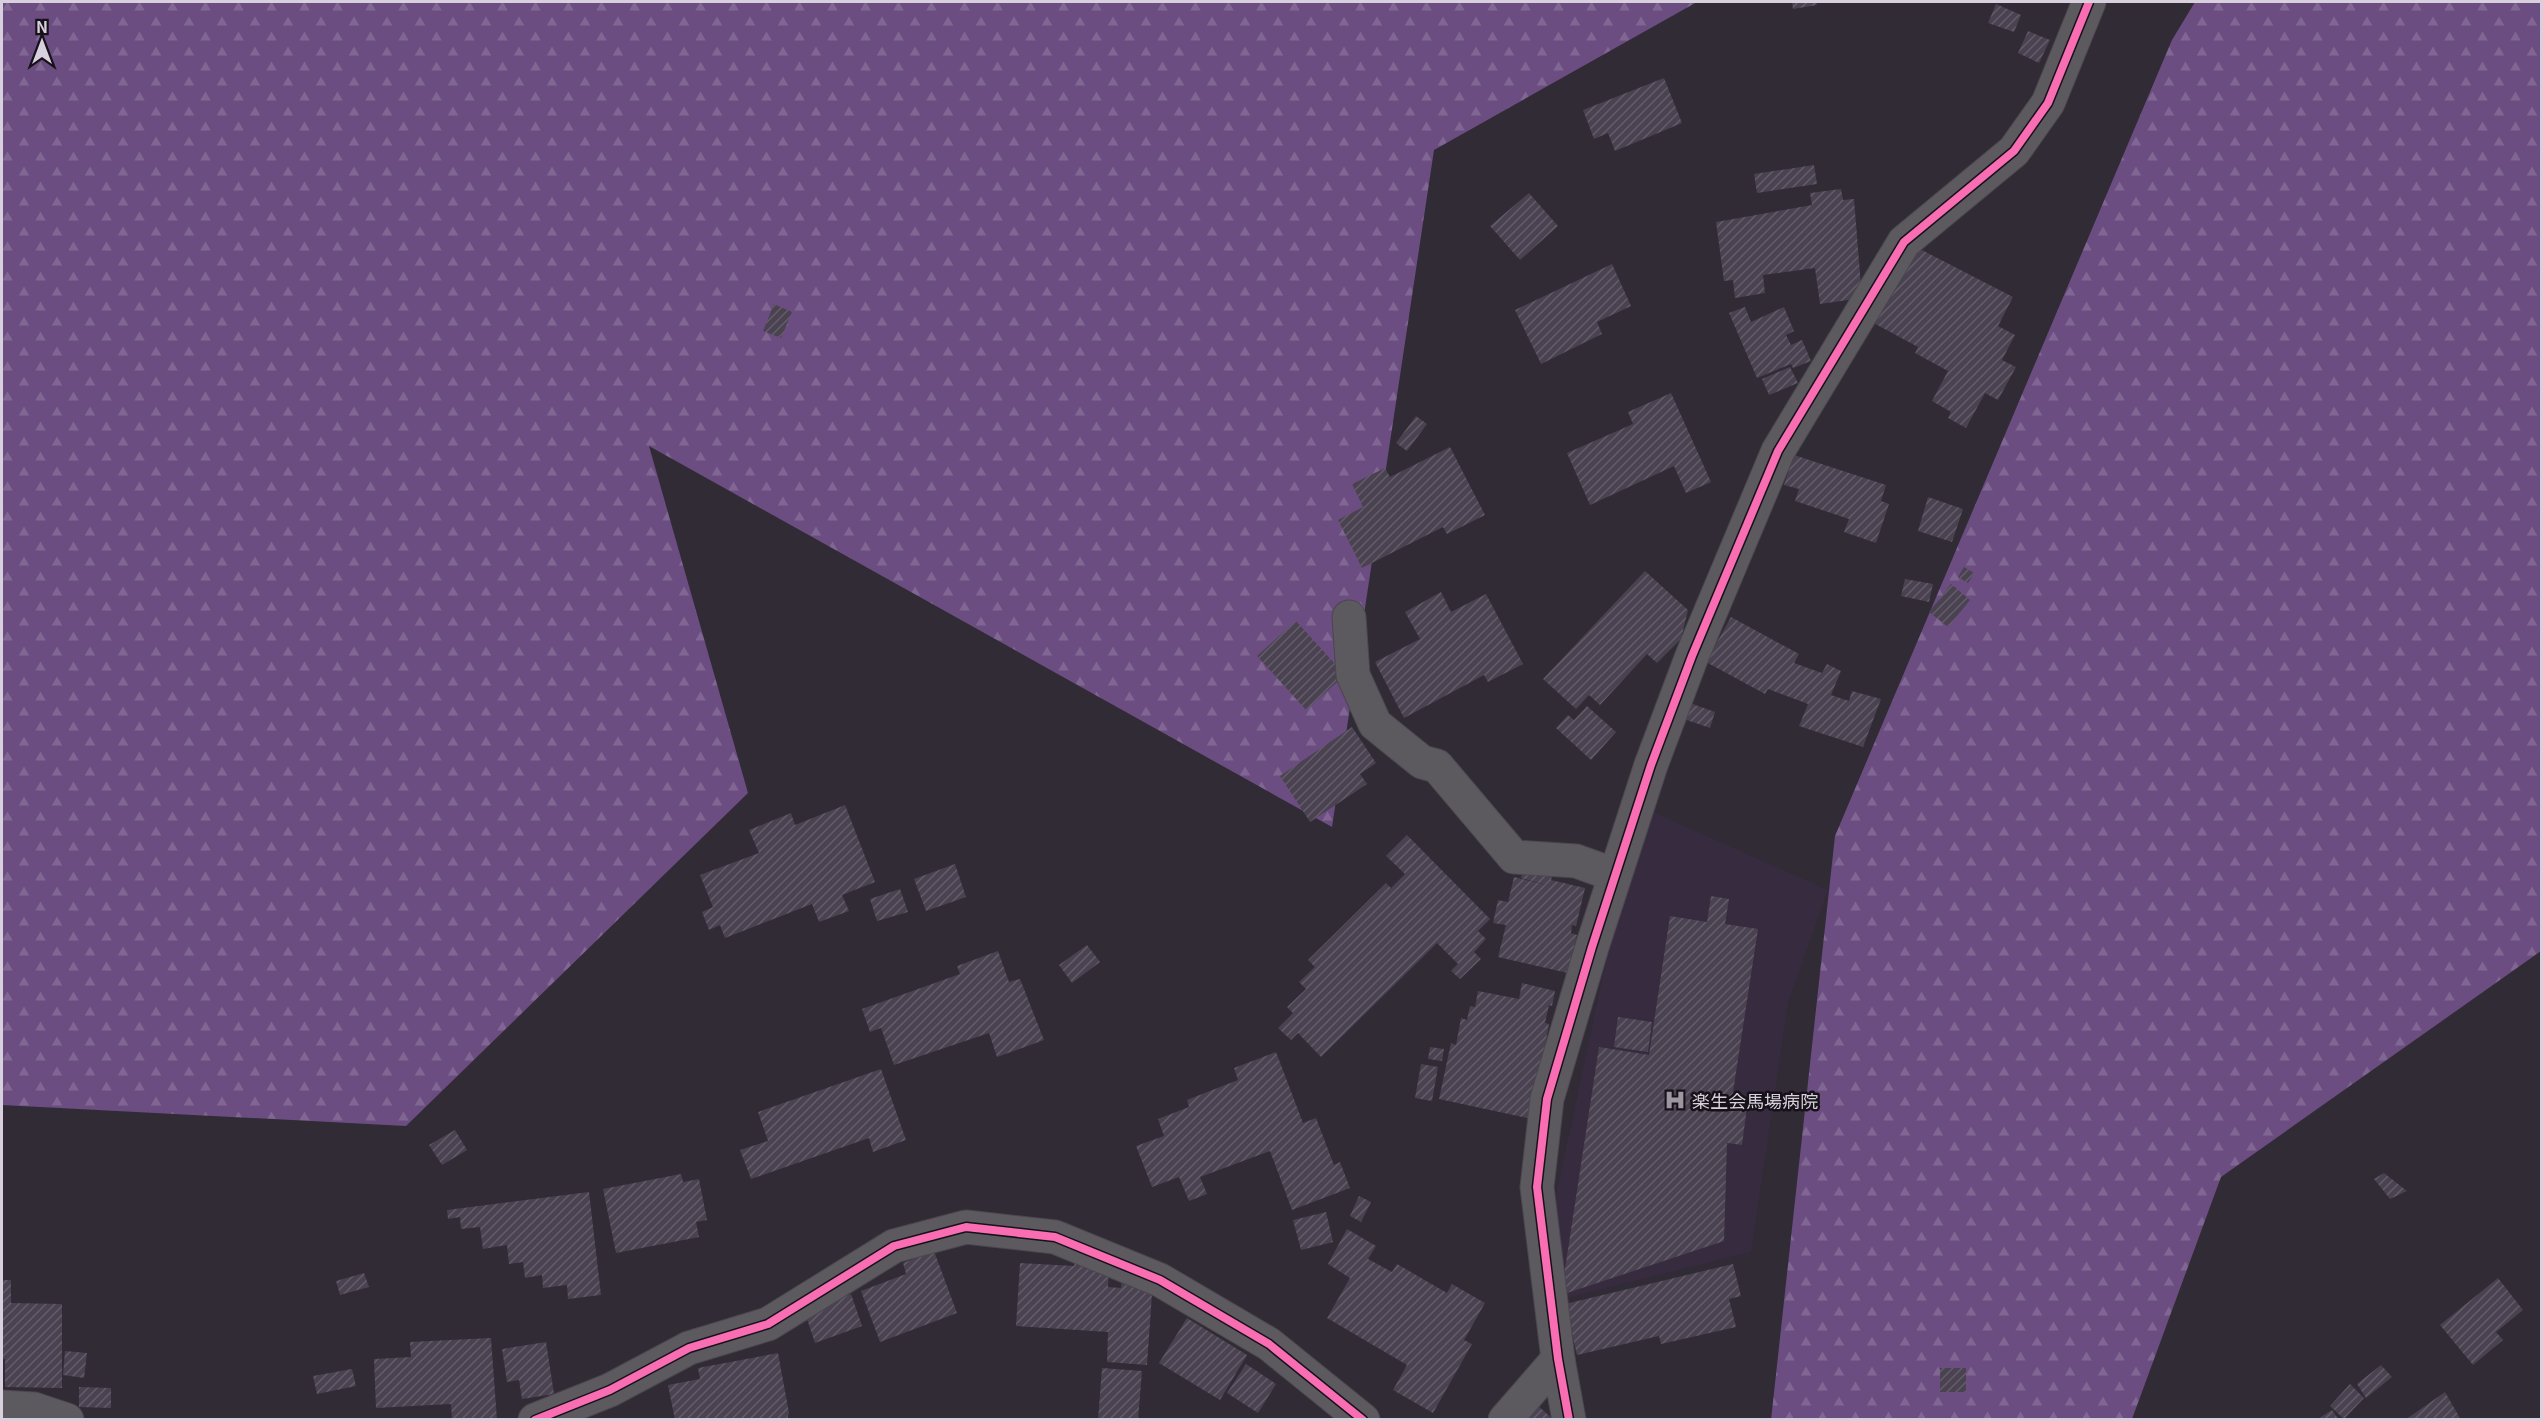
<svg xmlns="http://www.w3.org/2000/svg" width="2543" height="1421" font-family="Georgia,'Noto Sans JP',serif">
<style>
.built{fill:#372b40}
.forest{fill:url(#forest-firs)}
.building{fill:url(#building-hatch)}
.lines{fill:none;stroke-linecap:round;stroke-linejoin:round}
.minor-casing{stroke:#4b464f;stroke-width:35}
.minor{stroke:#5c5a5e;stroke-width:33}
.cycleway-casing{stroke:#17121a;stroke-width:11}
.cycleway{stroke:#f96db3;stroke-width:8}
.labels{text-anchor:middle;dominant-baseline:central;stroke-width:5;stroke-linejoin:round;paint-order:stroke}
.poi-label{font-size:18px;fill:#d8d1dd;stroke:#17121a;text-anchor:start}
</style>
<defs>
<pattern id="forest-firs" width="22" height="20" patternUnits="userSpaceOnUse" patternTransform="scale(1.5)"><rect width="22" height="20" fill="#6c4d82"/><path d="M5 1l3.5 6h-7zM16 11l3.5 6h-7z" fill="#806693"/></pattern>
<pattern id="building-hatch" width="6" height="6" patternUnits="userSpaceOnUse" patternTransform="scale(1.5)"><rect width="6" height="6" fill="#4a4250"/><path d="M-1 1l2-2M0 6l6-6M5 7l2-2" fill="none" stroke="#635c69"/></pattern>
</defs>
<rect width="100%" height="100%" fill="#302b35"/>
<polygon class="built" points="1646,809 1828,890 1788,1003 1751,1252 1558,1300 1556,1196 1626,868"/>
<g class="forest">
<polygon points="2,2 1697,2 1434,150 1332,827 649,446 748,793 406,1126 2,1105"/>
<polygon points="2195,2 2541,2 2541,951 2221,1177 2132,1419 1771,1420 1835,836 2172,40"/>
</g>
<g class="building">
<polygon points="1792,2 1816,2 1817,5 1793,9"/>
<polygon points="1996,4 2021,15 2014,32 1988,23"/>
<polygon points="2028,31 2050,40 2039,63 2018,53"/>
<polygon points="1664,78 1682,123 1615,151 1608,133 1594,139 1583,110"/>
<polygon points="1814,165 1817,184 1757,193 1754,174"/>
<polygon points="1841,189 1843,200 1854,199 1862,298 1820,304 1815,268 1763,275 1765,293 1735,298 1733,280 1724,281 1716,222 1812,205 1810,193"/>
<polygon points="1529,193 1558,226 1520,260 1490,226"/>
<polygon points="1916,247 2013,297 1998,326 2015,335 2002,360 2016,367 1998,400 1985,393 1966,428 1948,418 1951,412 1932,401 1948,371 1915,353 1918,347 1868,320"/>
<polygon points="1612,264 1631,306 1597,322 1602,334 1541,364 1515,310"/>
<polygon points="774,304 792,312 781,338 763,331"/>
<polygon points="1745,307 1751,322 1784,307 1794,331 1786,335 1791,345 1802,340 1811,361 1793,368 1791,364 1757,378 1729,313"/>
<polygon points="1790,367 1798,383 1769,395 1762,379"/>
<polygon points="1671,393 1711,482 1686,493 1674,466 1590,505 1567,453 1633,424 1628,412"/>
<polygon points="1416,416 1427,424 1407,451 1396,443"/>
<polygon points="1450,447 1485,515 1447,534 1443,527 1362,568 1338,520 1363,507 1352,484 1385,468 1390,477"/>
<polygon points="1794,455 1886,485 1881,501 1889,504 1876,543 1844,532 1849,519 1795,501 1799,489 1784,485"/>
<polygon points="1928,497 1963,509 1952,542 1918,531"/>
<polygon points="1964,567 1974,573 1968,583 1958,577"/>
<polygon points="1645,571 1688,610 1681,639 1657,663 1647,654 1600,705 1589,695 1576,709 1543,679"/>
<polygon points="1905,579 1933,584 1929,602 1901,596"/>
<polygon points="1951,584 1970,600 1948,627 1929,612"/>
<polygon points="1441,592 1451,612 1486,594 1523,664 1488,682 1484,675 1404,718 1375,662 1420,639 1405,612"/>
<polygon points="1731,617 1799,654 1794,663 1822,673 1827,664 1841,671 1831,695 1849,701 1852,691 1881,699 1863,747 1799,726 1808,704 1768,689 1765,694 1706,662"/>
<polygon points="1296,621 1345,675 1306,710 1257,656"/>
<polygon points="1687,702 1715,712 1710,728 1681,718"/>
<polygon points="1587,706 1616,732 1591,760 1556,728 1568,715 1574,720"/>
<polygon points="1352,727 1376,763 1360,774 1367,784 1310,822 1280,776"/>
<polygon points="845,805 875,882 842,895 849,911 819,922 812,904 725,938 720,925 709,930 702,912 713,907 700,875 759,853 749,830 791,813 795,825"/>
<polygon points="1407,835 1490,919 1478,931 1486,939 1474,952 1481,959 1460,979 1451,971 1458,964 1437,943 1321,1057 1298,1033 1291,1040 1278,1028 1293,1013 1287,1007 1306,989 1299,982 1315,967 1308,960 1386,883 1391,888 1405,874 1386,856"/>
<polygon points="955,864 966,897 926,911 914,879"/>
<polygon points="1523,867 1553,873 1551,880 1585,888 1576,926 1572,925 1571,933 1577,935 1568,973 1498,957 1506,925 1493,923 1498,900 1508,902 1514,877 1550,886 1521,878"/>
<polygon points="900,889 908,912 877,921 870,899"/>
<polygon points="1711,896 1729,899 1725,924 1758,929 1731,1105 1747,1107 1742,1145 1727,1143 1724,1241 1561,1295 1599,1047 1649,1055 1670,916 1707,922"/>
<polygon points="1087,945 1100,962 1072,983 1059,965"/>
<polygon points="998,951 1009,982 1020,979 1044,1040 997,1057 989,1033 894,1065 881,1028 870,1032 862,1009 960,974 957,966"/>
<polygon points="1522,983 1555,991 1552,1006 1549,1005 1545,1023 1549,1024 1532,1119 1439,1099 1451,1043 1456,1045 1461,1018 1467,1020 1470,1006 1475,1007 1478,991 1519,999"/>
<polygon points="1618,1017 1652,1022 1648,1052 1614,1047"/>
<polygon points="1430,1047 1444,1049 1442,1061 1428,1059"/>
<polygon points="1276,1052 1303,1123 1316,1118 1334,1165 1340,1162 1350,1188 1292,1210 1270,1151 1200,1177 1207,1194 1189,1201 1179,1177 1152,1187 1136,1146 1164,1136 1158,1119 1189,1107 1187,1100 1238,1080 1234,1068"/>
<polygon points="1421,1064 1438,1067 1432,1101 1415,1098"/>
<polygon points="881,1069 906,1140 873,1152 869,1138 751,1179 740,1150 768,1141 758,1112"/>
<polygon points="455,1130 467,1150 442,1165 429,1145"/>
<polygon points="2384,1173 2407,1191 2390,1199 2374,1179"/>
<polygon points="681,1174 683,1182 699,1179 707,1220 696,1222 699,1237 616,1253 603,1189"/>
<polygon points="589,1192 601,1295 568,1299 567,1285 543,1288 542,1275 525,1278 523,1262 509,1264 507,1245 483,1249 480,1227 461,1229 460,1217 448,1219 447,1210"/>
<polygon points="1359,1196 1371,1202 1361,1222 1350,1216"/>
<polygon points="1326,1212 1333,1242 1301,1250 1293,1220"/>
<polygon points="1347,1229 1376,1246 1368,1259 1392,1272 1397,1264 1447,1293 1452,1284 1485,1303 1464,1340 1472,1344 1433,1413 1393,1390 1407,1365 1327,1318 1350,1278 1328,1264"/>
<polygon points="934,1251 957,1313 880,1342 861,1291 906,1274 903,1263"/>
<polygon points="1075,1258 1109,1268 1108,1287 1121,1288 1122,1277 1152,1294 1147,1365 1107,1362 1108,1332 1016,1326 1020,1263 1074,1266"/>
<polygon points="1733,1264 1741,1296 1729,1299 1736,1327 1661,1344 1659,1336 1577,1355 1565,1304"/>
<polygon points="364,1273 369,1287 340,1295 336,1281"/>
<polygon points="2498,1278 2523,1310 2496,1332 2503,1340 2473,1365 2440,1325"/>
<polygon points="2,1280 11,1280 11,1303 62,1304 62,1388 5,1387 5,1359 2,1359"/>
<polygon points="851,1294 862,1326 815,1343 804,1310"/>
<polygon points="1187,1318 1247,1355 1220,1400 1159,1363"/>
<polygon points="491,1338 497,1420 452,1420 451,1404 376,1408 374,1359 411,1357 410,1342"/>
<polygon points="546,1342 554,1394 522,1399 519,1380 507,1382 502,1349"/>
<polygon points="65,1351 87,1353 84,1378 63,1375"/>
<polygon points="778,1353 789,1413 787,1420 675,1420 668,1385 700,1379 698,1368"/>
<polygon points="1246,1364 1276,1384 1258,1413 1227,1393"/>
<polygon points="2381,1365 2392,1377 2366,1398 2357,1384"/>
<polygon points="1102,1368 1142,1371 1138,1420 1098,1420"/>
<rect x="1940" y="1368" width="26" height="24"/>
<polygon points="352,1369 356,1386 317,1394 313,1376"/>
<polygon points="2350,1384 2364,1398 2344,1419 2330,1406"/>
<polygon points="79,1387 111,1388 111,1408 79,1407"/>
<polygon points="2445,1392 2461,1420 2405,1420"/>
<polygon points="1536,1404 1554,1420 1522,1420"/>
<polygon points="2332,1410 2339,1420 2316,1420"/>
</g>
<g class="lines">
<defs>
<g id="minor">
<polyline points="1349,617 1353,675 1375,724 1422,762 1437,766 1514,857 1576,861 1615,875"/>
<polyline points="2,1407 34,1409 67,1420"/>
<polyline points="535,1420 610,1390 689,1348 768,1324 894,1246 966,1227 1055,1237 1160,1280 1269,1344 1363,1420"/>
<polyline points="1505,1420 1558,1359"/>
<polyline points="1569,1420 1558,1359 1537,1187 1547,1099 1592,947 1651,765 1692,656 1778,451 1904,242 2014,151 2048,103 2089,2"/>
</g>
</defs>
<use href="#minor" class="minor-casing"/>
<use href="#minor" class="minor"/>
<defs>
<g id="cycleway">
<polyline points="535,1420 610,1390 689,1348 768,1324 894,1246 966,1227 1055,1237 1160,1280 1269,1344 1363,1420"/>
<polyline points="1569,1420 1558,1359 1537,1187 1547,1099 1592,947 1651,765 1692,656 1778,451 1904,242 2014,151 2048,103 2089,2"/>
</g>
</defs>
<use href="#cycleway" class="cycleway-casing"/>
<use href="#cycleway" class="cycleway"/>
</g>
<defs>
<symbol id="hospital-bare" viewBox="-9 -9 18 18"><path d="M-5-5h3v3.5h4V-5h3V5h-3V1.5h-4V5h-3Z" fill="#9d97a2" stroke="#17121a" stroke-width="2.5" paint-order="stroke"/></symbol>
</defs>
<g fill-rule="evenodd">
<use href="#hospital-bare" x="1660" y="1085" width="30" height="30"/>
</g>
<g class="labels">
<g class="poi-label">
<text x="1692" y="1100">楽生会馬場病院</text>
</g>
</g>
<rect width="2543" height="1421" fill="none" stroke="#d8d1dd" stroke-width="6"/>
<g transform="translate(42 42)" stroke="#17121a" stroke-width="4.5" paint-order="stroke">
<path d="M0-4.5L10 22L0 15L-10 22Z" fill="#d8d1dd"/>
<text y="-9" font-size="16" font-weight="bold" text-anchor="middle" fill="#d8d1dd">N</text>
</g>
</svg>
